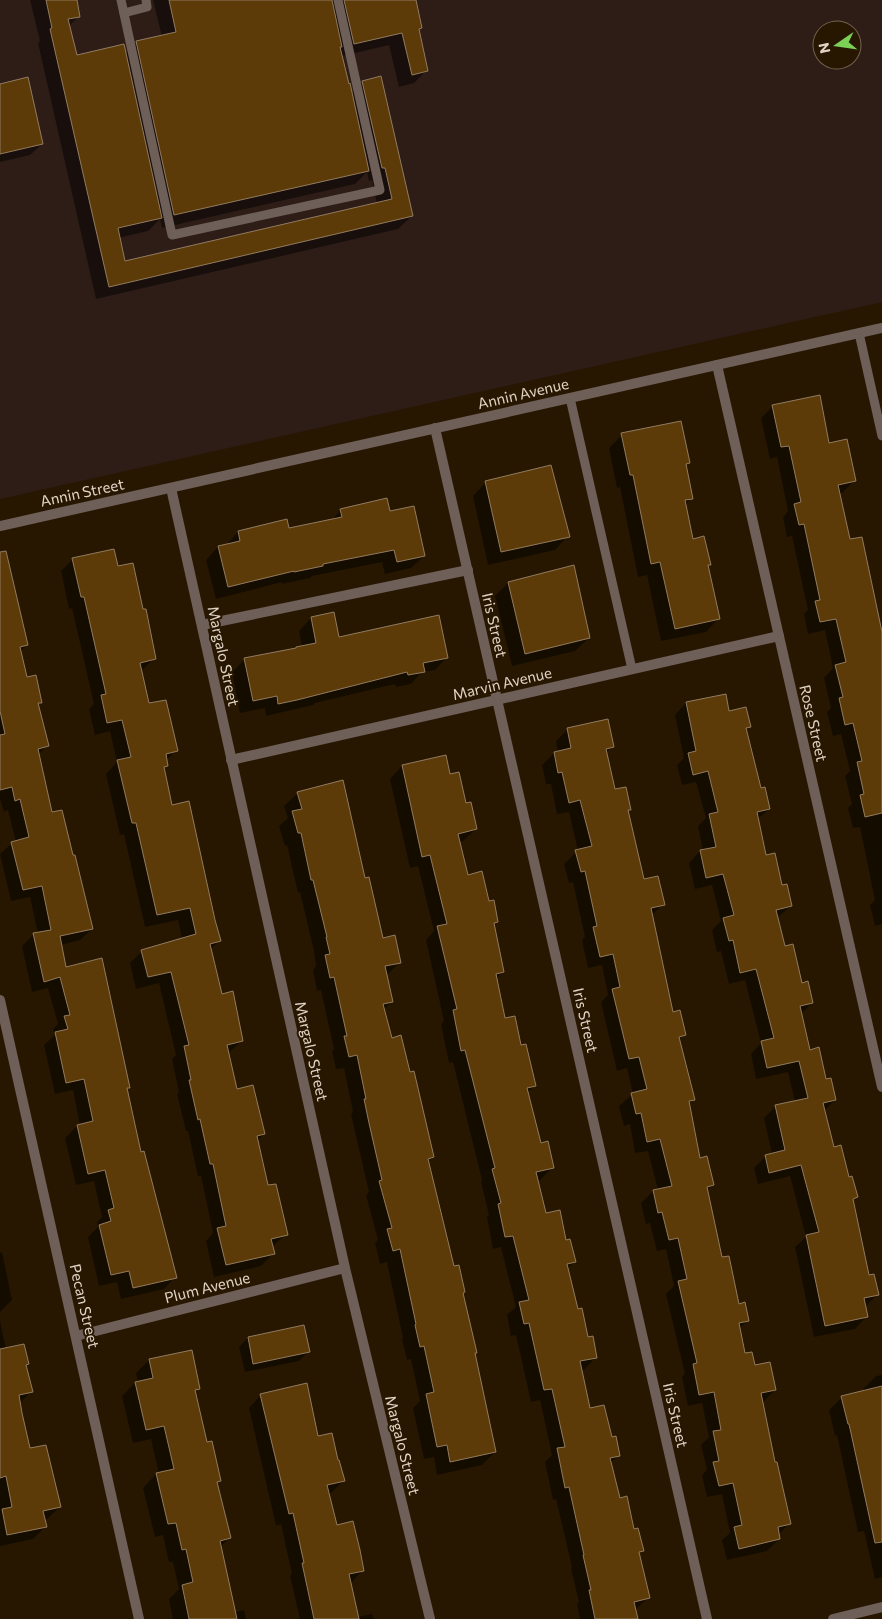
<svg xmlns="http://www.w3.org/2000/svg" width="882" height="1619" font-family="Commissioner,sans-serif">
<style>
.industrial{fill:#2e1d17;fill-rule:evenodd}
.shadow{fill:#0007;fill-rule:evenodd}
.building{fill:#5c3b08;stroke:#917b60}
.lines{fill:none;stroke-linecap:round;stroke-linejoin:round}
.service{stroke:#6e5f59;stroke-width:9}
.minor{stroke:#6e5f59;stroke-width:10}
.tertiary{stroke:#6e5f59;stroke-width:10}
.labels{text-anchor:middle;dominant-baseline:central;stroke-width:4;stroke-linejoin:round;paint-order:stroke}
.street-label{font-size:15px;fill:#e0d4c5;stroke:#281700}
</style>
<rect width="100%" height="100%" fill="#281700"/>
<path class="industrial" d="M0,0H882V302L0,499ZM822,30H852V60H822Z"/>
<g class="shadow">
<path d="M30,0H75L79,16L69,26L76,57L125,54L137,43L162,37L153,0H415L421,28L418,31L427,70L414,83L399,87L389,45L342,56L351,94L363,82L412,216L398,229L96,299L38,43L40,41ZM367,172L369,181L372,180L377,204L124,263L118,238L148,231L160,219L162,228L355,184Z"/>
<polygon points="0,85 42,144 30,155 0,162"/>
<polygon points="773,406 828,444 854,481 842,493 839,493 849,541 882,635 882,924 875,926 870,905 875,900 860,827 853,828 848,808 852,804 845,776 850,771 841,734 833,736 827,712 831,708 824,678 833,668 825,630 808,634 804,614 808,610 792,536 787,537 783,517 788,511 777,457 770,459 761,418"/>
<polygon points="622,435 689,462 685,466 692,498 685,505 692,540 709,564 707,566 719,618 706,632 661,641 647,575 638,577 620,487 617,488 609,448"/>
<polygon points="486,482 568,536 555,550 488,565 473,496"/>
<polygon points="341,510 424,556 411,568 385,574 382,562 312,576 310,578 282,584 282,582 216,599 206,560 218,547 226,545 238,532 288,530 331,521"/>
<polygon points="73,559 117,567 155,658 141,671 148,705 176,750 166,761 167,765 164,769 172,806 214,920 220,940 210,950 221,995 242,1041 227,1054 236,1090 264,1134 257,1141 267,1187 286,1234 272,1247 273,1254 261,1266 214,1277 206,1241 213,1233 201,1176 198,1176 188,1131 186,1131 177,1094 179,1092 172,1059 176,1055 159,983 136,989 130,963 142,951 182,939 178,920 145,927 124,834 120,835 106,774 117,762 110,731 95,735 89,709 94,704 72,608 69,609 61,571"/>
<polygon points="573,566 589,638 575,651 512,666 495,596 508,583"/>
<polygon points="0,571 27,644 20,652 26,678 40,702 38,705 47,746 38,755 51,814 92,929 80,940 60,945 65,969 128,1088 126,1090 140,1153 175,1277 164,1289 121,1299 117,1282 99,1286 88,1237 98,1227 97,1222 102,1217 94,1181 76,1185 65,1138 77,1126 80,1125 73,1090 55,1094 44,1045 55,1035 53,1029 58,1024 48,988 32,992 22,946 33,935 38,934 30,897 11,901 0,854 12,843 16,842 8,810 4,812 0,799"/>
<polygon points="311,618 338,638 447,657 435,670 422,672 411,684 396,687 395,684 315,703 313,705 266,716 265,708 240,713 232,672 245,659 302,647 299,631"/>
<polygon points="725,695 728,712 749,727 745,731 760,790 769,809 758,819 765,856 791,906 777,918 784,947 801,984 812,1003 801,1014 809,1051 835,1100 824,1111 833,1148 857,1197 852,1201 868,1276 877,1295 866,1306 866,1317 855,1329 814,1337 795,1247 806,1237 790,1176 758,1184 754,1168 766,1156 772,1154 764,1118 776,1106 795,1102 788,1072 756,1079 751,1054 761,1043 745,980 729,984 721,951 717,952 712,930 721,921 712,885 695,889 689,863 700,851 703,851 698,826 706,818 696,782 682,785 677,765 684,758 675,715 686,703"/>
<polygon points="568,729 612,747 605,754 614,791 630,809 627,812 643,881 663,904 651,916 672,1013 684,1035 679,1040 694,1099 689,1104 699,1159 713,1185 706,1191 721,1258 738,1305 748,1320 739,1329 744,1355 775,1390 763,1402 774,1464 789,1524 778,1535 779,1539 767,1551 727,1560 722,1540 730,1533 722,1494 707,1497 702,1475 707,1470 701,1445 709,1437 702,1403 688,1406 682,1377 685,1374 666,1294 674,1286 666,1249 657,1251 650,1223 646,1224 641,1203 653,1191 658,1190 648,1151 635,1153 630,1124 624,1126 619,1106 633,1094 627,1068 617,1071 601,1002 608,995 602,965 588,968 582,940 585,937 573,882 569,883 564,864 576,852 578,851 569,812 557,814 551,784 546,784 542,765 554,753 558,752 556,741"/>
<polygon points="402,766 449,775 476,829 463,841 458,842 467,876 488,902 497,921 493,925 503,971 496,979 504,1020 520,1047 535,1085 527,1093 540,1144 553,1167 540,1180 537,1181 545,1215 565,1241 574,1262 567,1269 577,1310 587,1339 596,1357 584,1370 581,1370 589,1410 611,1438 619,1455 610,1463 619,1499 642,1550 639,1554 649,1597 635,1610 637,1619 580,1619 577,1604 579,1602 571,1569 572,1567 556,1499 553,1500 545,1462 552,1455 540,1400 531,1402 516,1335 511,1336 507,1315 516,1307 501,1247 493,1249 487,1217 489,1215 481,1182 482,1180 453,1062 449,1063 441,1024 444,1021 426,940 434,931 418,866 410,868 390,779"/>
<polygon points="298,793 364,879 382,939 400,962 386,976 392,1002 383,1010 391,1039 433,1157 427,1163 476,1352 474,1355 495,1452 482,1465 437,1475 434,1457 424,1459 413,1408 420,1401 411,1359 407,1360 402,1339 403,1338 387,1262 380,1264 375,1243 378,1240 366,1195 369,1192 356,1136 351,1114 353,1112 344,1068 336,1069 332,1051 334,1049 321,990 317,991 313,970 316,966 314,951 300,892 298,893 287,845 285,846 279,826 288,818 284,806"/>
<polygon points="2,1252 12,1300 0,1312 0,1253"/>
<polygon points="0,1321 6,1349 27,1364 25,1366 32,1391 19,1404 29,1449 60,1507 47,1519 44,1520 45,1527 33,1539 0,1546"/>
<polygon points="248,1338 308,1352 299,1361 245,1372 239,1347"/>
<polygon points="191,1351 198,1389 194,1393 206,1444 220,1481 217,1484 230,1538 220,1547 235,1612 244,1610 246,1619 173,1619 169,1599 179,1589 173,1562 169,1562 163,1535 155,1537 143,1488 156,1474 159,1474 151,1439 133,1443 122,1396 135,1383 138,1382 136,1373 149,1360"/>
<polygon points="882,1375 882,1577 875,1579 864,1531 858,1532 837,1435 835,1436 829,1410 842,1397 864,1392 864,1388 876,1376"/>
<polygon points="261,1395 317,1438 343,1481 331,1493 328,1494 336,1526 363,1570 351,1583 357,1617 372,1614 374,1619 300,1619 290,1576 292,1574 281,1524 276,1526 249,1408"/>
</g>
<g class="building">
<polygon points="46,0 77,0 80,17 68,19 77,55 124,44 162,218 118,228 125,261 392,199 385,168 382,168 362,81 381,76 413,216 109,287 50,29 52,28"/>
<polygon points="169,0 332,0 342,47 340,47 349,84 350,83 369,171 174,215 136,41 176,32"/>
<polygon points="344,0 416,0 422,28 419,29 428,71 412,75 402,33 354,44"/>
<polygon points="28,77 43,144 0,154 0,84"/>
<polygon points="820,395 829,443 847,439 856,481 838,485 850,539 862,537 882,632 882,813 865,817 860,795 864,794 857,762 862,761 853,723 845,725 839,698 843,697 835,665 846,662 836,619 820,622 815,601 820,600 804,524 799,525 794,504 801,502 789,446 781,447 772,405"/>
<polygon points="681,421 690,463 686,464 693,499 685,500 693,539 704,536 711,565 708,565 720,619 675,629 660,562 651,564 633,475 630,475 621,433"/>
<polygon points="551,465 570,537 501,552 485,481"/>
<polygon points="387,498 390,511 414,506 425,556 397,562 394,550 323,564 323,566 294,572 294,571 228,587 218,546 240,541 238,531 287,519 289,528 342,517 340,509"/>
<polygon points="114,549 118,566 133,563 143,609 146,609 156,659 140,663 149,703 166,700 178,751 166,754 168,766 164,767 172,805 189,801 215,920 221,941 210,944 222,994 233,991 243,1041 227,1045 237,1089 253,1085 265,1134 257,1136 268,1185 276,1184 288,1235 271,1239 275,1254 226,1265 217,1228 226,1226 213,1164 210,1164 200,1119 198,1120 189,1080 191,1080 184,1046 189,1045 171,972 148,977 141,950 196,934 190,908 157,915 136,823 132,823 117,760 131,757 122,720 107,723 101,695 106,694 84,597 81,597 72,558"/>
<polygon points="6,551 28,645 20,647 27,677 36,675 42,703 38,703 49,746 38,749 52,812 62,810 73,855 75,855 93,929 60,936 66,967 102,958 130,1088 127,1088 141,1152 144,1151 177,1278 133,1288 129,1271 111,1275 99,1225 111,1221 108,1210 114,1208 105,1170 88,1174 77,1125 93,1121 84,1079 66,1083 55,1032 68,1029 64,1016 70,1015 60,977 44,982 33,933 51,930 42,886 23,890 11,842 29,837 20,799 15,801 12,787 0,790 0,735 5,734 0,711 0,552"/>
<polygon points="574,565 590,638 525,654 508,582"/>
<polygon points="334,612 339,637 439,615 448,658 423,663 425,672 408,675 407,672 297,700 278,704 277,696 253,701 244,658 296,648 296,647 316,643 311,617"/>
<polygon points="726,694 729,711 746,707 751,727 746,728 761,788 765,787 770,809 757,812 766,855 775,853 782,885 787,884 792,906 776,910 785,946 793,944 802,983 808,981 813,1003 800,1006 810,1050 819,1047 826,1079 831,1078 836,1100 823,1103 834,1147 841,1145 849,1177 852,1176 858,1197 853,1199 869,1275 874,1274 879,1295 864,1298 868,1317 825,1326 806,1235 819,1232 801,1165 769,1173 765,1155 785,1150 775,1105 808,1098 799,1061 767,1068 761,1041 774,1038 756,969 740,973 733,940 729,941 723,918 734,915 723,874 706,878 700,850 716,847 709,814 718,812 708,771 693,775 688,753 696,751 686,702"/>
<polygon points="608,719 614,747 606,749 615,789 626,787 631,810 628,810 644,879 658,876 665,905 651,908 673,1012 680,1010 686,1035 679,1037 695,1100 689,1101 700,1158 707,1156 714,1185 707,1187 722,1257 729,1256 739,1304 745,1302 749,1321 739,1323 745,1353 752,1352 755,1365 770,1362 776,1390 761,1393 775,1462 777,1462 791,1524 778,1527 780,1539 739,1549 734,1527 742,1525 733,1483 719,1486 713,1462 719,1461 713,1431 721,1430 714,1392 699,1395 693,1364 697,1363 678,1281 687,1279 678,1238 669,1240 662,1212 658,1213 653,1190 672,1186 660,1139 647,1142 641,1113 636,1114 631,1093 647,1089 639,1057 629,1059 612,989 620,987 613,954 600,957 593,927 597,926 585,871 581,872 575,850 592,846 580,800 569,803 562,772 558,773 554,752 571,748 567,728"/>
<polygon points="446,755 450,774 459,772 466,803 471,802 477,829 458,834 468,875 482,871 489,901 494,900 498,922 494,923 504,972 496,974 505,1018 515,1016 521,1045 526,1044 536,1086 527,1088 541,1143 548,1141 554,1168 536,1172 546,1213 560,1210 566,1240 570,1239 576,1262 567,1264 578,1309 582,1308 588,1337 593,1336 597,1358 580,1361 590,1408 604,1405 612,1437 616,1436 620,1456 610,1458 620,1498 627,1496 634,1529 638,1528 644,1551 639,1552 650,1598 634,1602 638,1619 595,1619 589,1590 591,1590 583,1555 584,1555 569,1487 565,1488 557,1448 565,1447 552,1389 544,1390 529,1323 524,1324 519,1302 529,1300 513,1236 505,1237 498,1204 501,1203 492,1169 495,1168 465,1050 461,1051 453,1010 457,1009 437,926 447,924 430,855 422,857 402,765"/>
<polygon points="343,780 365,878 369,877 383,938 395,935 401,963 385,966 393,1002 383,1004 392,1038 401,1035 410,1072 414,1071 434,1157 428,1159 454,1266 459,1265 465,1292 463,1293 477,1353 475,1353 496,1452 450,1462 447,1445 437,1447 426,1394 434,1392 424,1346 420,1347 415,1325 416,1324 400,1249 393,1251 387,1229 392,1228 379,1181 382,1180 369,1123 364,1099 366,1099 357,1055 349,1057 344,1036 347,1036 334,977 330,978 325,955 330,954 326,937 327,937 313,880 311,880 301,833 298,833 292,811 302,809 297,792"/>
<polygon points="304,1325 310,1352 253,1364 248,1337"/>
<polygon points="24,1344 29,1364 26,1365 33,1392 19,1395 22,1413 30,1448 46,1445 61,1507 43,1511 47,1527 7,1535 2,1509 12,1507 6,1476 0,1478 0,1349"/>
<polygon points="192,1350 200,1389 195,1390 207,1442 212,1441 221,1481 217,1482 231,1538 220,1541 237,1619 189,1619 182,1585 193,1582 186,1549 182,1550 176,1523 168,1524 156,1473 174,1469 164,1426 146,1430 135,1382 153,1378 149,1359"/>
<polygon points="307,1383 318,1436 332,1433 338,1460 339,1460 345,1481 327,1485 337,1525 353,1521 360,1550 364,1571 349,1574 359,1619 314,1619 302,1563 304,1563 293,1513 289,1514 260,1394"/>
<polygon points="882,1386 882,1542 875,1543 849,1424 848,1424 841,1396"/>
</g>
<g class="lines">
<g class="service">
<polyline points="121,0 172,235 380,190 338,0"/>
<polyline points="124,13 147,7 146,0"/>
<polyline points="859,333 882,436"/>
<polyline points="570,398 632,669"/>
</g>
<g class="minor">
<polyline points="717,365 882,1087"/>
<polyline points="435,428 707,1619"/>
<polyline points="171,488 345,1268 430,1619"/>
<polyline points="0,526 882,328"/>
<polyline points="202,625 468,570"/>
<polyline points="231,760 779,636"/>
<polyline points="0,1000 139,1619"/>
<polyline points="76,1336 345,1268"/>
</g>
<polyline class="tertiary" points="833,1619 882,1607"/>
</g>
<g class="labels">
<g class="street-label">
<text transform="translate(523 393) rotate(-13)">Annin Avenue</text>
<text transform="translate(82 492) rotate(-12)">Annin Street</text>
<text transform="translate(495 625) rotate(77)">Iris Street</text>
<text transform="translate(224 656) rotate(78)">Margalo Street</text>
<text transform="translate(502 683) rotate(-13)">Marvin Avenue</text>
<text transform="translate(814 723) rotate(77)">Rose Street</text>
<text transform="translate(586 1020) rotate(77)">Iris Street</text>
<text transform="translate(312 1051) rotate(77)">Margalo Street</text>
<text transform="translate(207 1287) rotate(-14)">Plum Avenue</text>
<text transform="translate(85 1306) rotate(77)">Pecan Street</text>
<text transform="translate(676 1415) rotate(77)">Iris Street</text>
<text transform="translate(403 1445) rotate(76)">Margalo Street</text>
</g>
</g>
<g transform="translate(837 45) rotate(257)"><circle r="24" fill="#281700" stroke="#72634f"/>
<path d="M0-4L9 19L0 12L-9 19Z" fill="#7bd156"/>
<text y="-8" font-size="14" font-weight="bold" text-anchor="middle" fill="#e0d4c5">N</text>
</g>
</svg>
